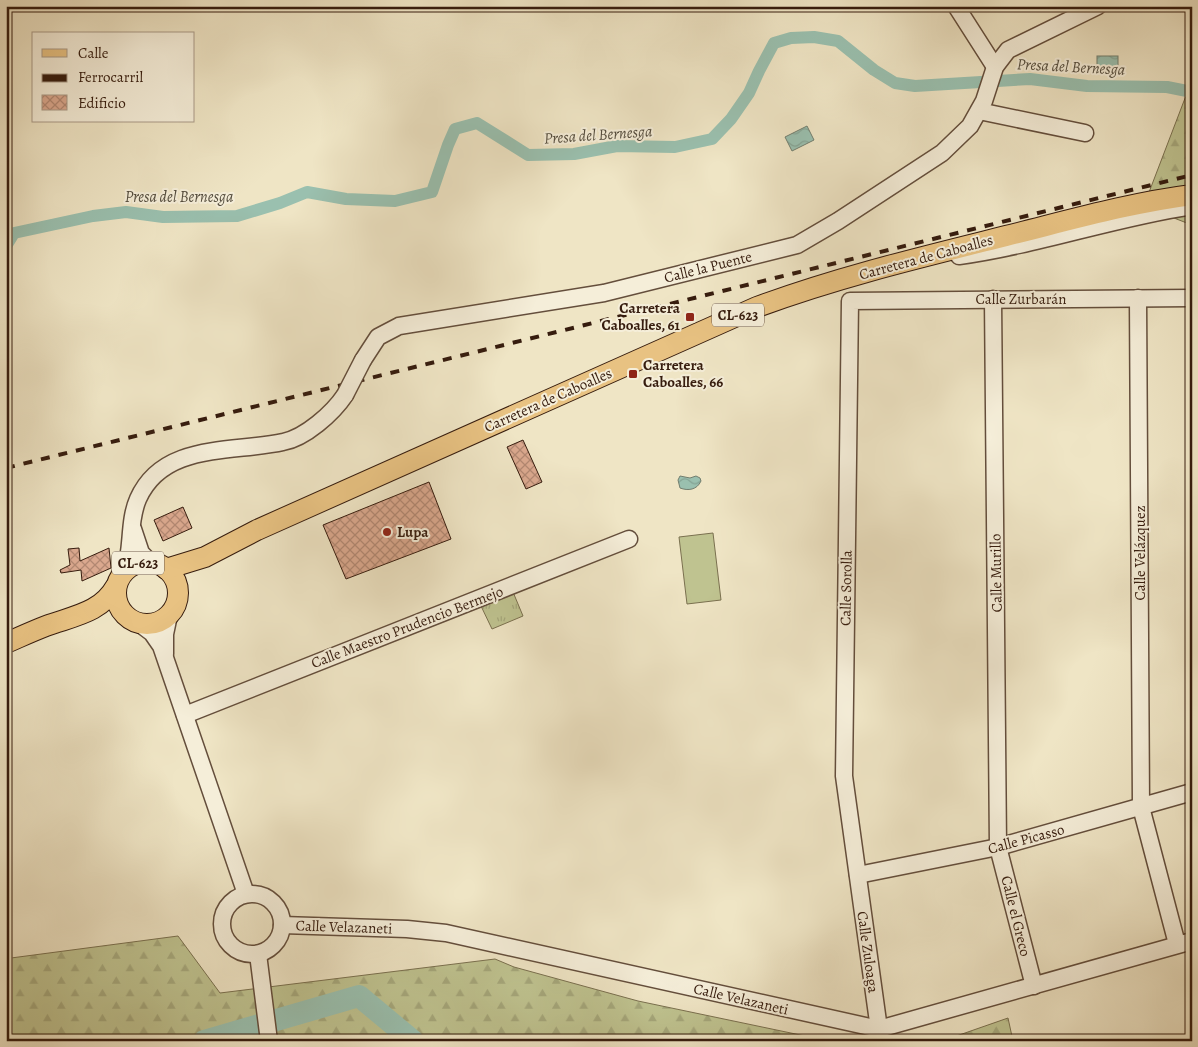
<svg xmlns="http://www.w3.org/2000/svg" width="1198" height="1047" font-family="Alegreya,serif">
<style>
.grass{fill:url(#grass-tufts);stroke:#7a704f}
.forest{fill:url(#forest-firs);stroke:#7a704f}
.pitch{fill:#bfc390;stroke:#7a704f}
.water{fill:url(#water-waves);stroke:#727e6f}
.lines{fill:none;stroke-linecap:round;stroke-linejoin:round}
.canal{stroke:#9ac0af;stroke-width:12}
.river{stroke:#9ac0af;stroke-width:22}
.building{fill:url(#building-cross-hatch);stroke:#361c0e}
.minor-casing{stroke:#644e3c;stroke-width:19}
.major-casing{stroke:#361c0e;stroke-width:22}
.minor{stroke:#f5eed9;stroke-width:16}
.major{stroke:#e8c282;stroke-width:20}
.rail{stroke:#361c0e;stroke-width:4;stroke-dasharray:9 9;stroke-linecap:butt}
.minor-bridge-casing{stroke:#644e3c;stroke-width:19;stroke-linecap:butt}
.minor-bridge{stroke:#f5eed9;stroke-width:16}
.poi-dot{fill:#8f2418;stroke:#f5eed9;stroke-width:2}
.labels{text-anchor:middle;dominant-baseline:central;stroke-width:4;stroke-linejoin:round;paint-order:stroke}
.shield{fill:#f5eed9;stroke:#6f5b4b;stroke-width:1}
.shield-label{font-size:14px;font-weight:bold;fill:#361c0e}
.street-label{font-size:15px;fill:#361c0e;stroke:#f5eed9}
.poi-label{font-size:15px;font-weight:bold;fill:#361c0e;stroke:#f5eed9;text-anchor:start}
.water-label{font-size:16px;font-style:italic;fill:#544d3e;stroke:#f5eed9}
</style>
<defs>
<pattern id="grass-tufts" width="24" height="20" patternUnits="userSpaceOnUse" patternTransform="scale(1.25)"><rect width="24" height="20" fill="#bfc390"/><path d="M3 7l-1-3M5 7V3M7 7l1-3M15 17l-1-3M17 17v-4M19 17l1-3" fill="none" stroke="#a5a77b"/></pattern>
<pattern id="forest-firs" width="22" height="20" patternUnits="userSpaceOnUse" patternTransform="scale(1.25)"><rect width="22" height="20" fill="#bfc390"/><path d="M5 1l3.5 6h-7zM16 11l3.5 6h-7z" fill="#a5a77b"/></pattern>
<pattern id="water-waves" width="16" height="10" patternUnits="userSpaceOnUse" patternTransform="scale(1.25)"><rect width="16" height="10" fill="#9ac0af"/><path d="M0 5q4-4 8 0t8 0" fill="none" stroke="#85a495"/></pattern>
<pattern id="building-cross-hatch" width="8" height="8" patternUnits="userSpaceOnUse" patternTransform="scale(1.25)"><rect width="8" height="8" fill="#daa88e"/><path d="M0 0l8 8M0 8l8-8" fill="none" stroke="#b28872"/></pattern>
</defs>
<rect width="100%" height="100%" fill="#efe5c5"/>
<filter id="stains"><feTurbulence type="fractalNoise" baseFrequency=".004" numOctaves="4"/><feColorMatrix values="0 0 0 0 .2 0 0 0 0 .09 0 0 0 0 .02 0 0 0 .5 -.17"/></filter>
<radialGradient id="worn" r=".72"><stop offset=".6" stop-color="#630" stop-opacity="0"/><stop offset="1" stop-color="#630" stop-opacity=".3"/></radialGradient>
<polygon class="grass" points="513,592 523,616 492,629 481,606"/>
<g class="forest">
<polygon points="1192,88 1192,225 1161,213 1143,208 1187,93"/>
<polygon points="178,936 220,993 495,959 514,967 638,1001 829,1041 6,1041 6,960 11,958"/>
<polygon points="1008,1018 1013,1041 942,1041"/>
</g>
<polygon class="pitch" points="713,533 721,600 687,604 679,537"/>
<g class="water">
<rect x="1097" y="56" width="21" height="11"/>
<polygon points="807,126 814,140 792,151 785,137"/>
<path d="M680,476L690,478L696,476L700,478L701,481C697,490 688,491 680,488L678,480Z"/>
</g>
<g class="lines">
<polyline class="canal" points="6,246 14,233 93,216 126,212 163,217 237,216 280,203 307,192 346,199 395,201 432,192 448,145 455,129 477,123 528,155 574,154 617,146 675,147 712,139 731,119 749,93 759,71 774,43 791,38 814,37 838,41 874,70 895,83 915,86 1030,79 1087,86 1167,87 1192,92"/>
<polyline class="river" points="204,1041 359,996 413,1041"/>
</g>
<g class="building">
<polygon points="523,440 542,482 526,489 507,447"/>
<polygon points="429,482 451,539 346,579 323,525"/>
<polygon points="183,507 192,528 163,541 154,520"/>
<polygon points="79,548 80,561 109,548 111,568 82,581 81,570 61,573 60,570 70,565 68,549"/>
</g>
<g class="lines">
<defs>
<g id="minor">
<polyline points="956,6 995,67"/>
<polyline points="979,111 1085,133"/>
<path d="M959,256C1038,245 1113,218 1192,206"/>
<polyline points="1138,298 1141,807 1177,944"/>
<polyline points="993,299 998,847 1034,986"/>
<polyline points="363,360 378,337 399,326 604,293 797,245 838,221 942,153 970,126 984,101 995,67 1008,50 1098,6"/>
<polyline points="133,529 141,553 150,562"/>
<path d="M125,571C133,548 128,522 138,499C163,442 233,453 283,442C305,438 333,413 345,395"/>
<polyline points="140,624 152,633 161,646 246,894"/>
<polyline points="165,654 165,634 169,615"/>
<polyline points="185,715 629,539"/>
<polyline points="858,875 998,847 1192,792"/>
<circle cx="252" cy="924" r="30"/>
<polyline points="282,925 407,929 446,933 879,1029 1192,941"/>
<polyline points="258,954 269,1041"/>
<polyline points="879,1029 844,776 850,301 1192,298"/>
</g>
<g id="major">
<circle cx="147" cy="593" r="31"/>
<path d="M166,569L205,557L257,530L757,307C838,277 922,257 1006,236C1067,221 1129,203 1192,195"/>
<path d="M6,643C20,637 33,631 46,626C73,616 101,613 116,586"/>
</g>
</defs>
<use href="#minor" class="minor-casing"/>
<use href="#major" class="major-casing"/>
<use href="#minor" class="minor"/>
<use href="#major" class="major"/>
<polyline class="rail" points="6,468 1192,175"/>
<defs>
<polyline id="minor-bridge" points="345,395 363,360"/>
</defs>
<use href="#minor-bridge" class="minor-bridge-casing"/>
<use href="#minor-bridge" class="minor-bridge"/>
</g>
<g class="poi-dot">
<rect x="685" y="312" width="10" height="10" rx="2.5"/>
<rect x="628" y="369" width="10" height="10" rx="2.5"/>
<circle cx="387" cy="532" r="5"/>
</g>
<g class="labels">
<g class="shield">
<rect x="712" y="303.5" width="52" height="23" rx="4"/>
<rect x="112" y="551.5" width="52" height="23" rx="4"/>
</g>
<g class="shield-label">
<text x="738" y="315">CL-623</text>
<text x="138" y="563">CL-623</text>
</g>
<g class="street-label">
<text transform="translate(926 257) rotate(-15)">Carretera de Caboalles</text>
<text transform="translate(708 267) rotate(-14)">Calle la Puente</text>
<text x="1021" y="299">Calle Zurbarán</text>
<text transform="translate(548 400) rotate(-24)">Carretera de Caboalles</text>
<text transform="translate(1140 553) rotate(-90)">Calle Velázquez</text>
<text transform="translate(996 573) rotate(-91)">Calle Murillo</text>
<text transform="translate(846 588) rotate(-89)">Calle Sorolla</text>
<text transform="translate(407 627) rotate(-21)">Calle Maestro Prudencio Bermejo</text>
<text transform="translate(1026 839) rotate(-15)">Calle Picasso</text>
<text transform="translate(1016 916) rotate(76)">Calle el Greco</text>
<text transform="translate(344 927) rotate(2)">Calle Velazaneti</text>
<text transform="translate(868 952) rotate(82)">Calle Zuloaga</text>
<text transform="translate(741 999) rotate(13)">Calle Velazaneti</text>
</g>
<g class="poi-label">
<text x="680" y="308" text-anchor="end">Carretera<tspan x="680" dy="17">Caboalles, 61</tspan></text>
<text x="643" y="365">Carretera<tspan x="643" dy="17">Caboalles, 66</tspan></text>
<text x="397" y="532">Lupa</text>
</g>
<g class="water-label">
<text transform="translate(1071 67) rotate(3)">Presa del Bernesga</text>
<text transform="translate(598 135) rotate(-4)">Presa del Bernesga</text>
<text x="179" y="197">Presa del Bernesga</text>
</g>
</g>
<rect width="1198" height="1047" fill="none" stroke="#efe5c5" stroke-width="25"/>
<rect x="8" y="8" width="1183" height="1032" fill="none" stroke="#361c0e" stroke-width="2.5"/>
<rect x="12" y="12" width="1173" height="1022" fill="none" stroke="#361c0e"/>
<rect x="32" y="32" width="162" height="90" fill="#f5eed9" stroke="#a99a88"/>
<rect x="42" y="49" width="25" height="8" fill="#e8c282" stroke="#a99a88"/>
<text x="78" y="58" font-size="15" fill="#361c0e">Calle</text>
<rect x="42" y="74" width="25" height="8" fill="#361c0e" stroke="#a99a88"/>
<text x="78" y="82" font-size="15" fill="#361c0e">Ferrocarril</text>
<rect x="42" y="95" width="25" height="15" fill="url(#building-cross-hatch)" stroke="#a99a88"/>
<text x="78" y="108" font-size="15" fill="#361c0e">Edificio</text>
<rect width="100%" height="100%" filter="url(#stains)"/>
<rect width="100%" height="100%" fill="url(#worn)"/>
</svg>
